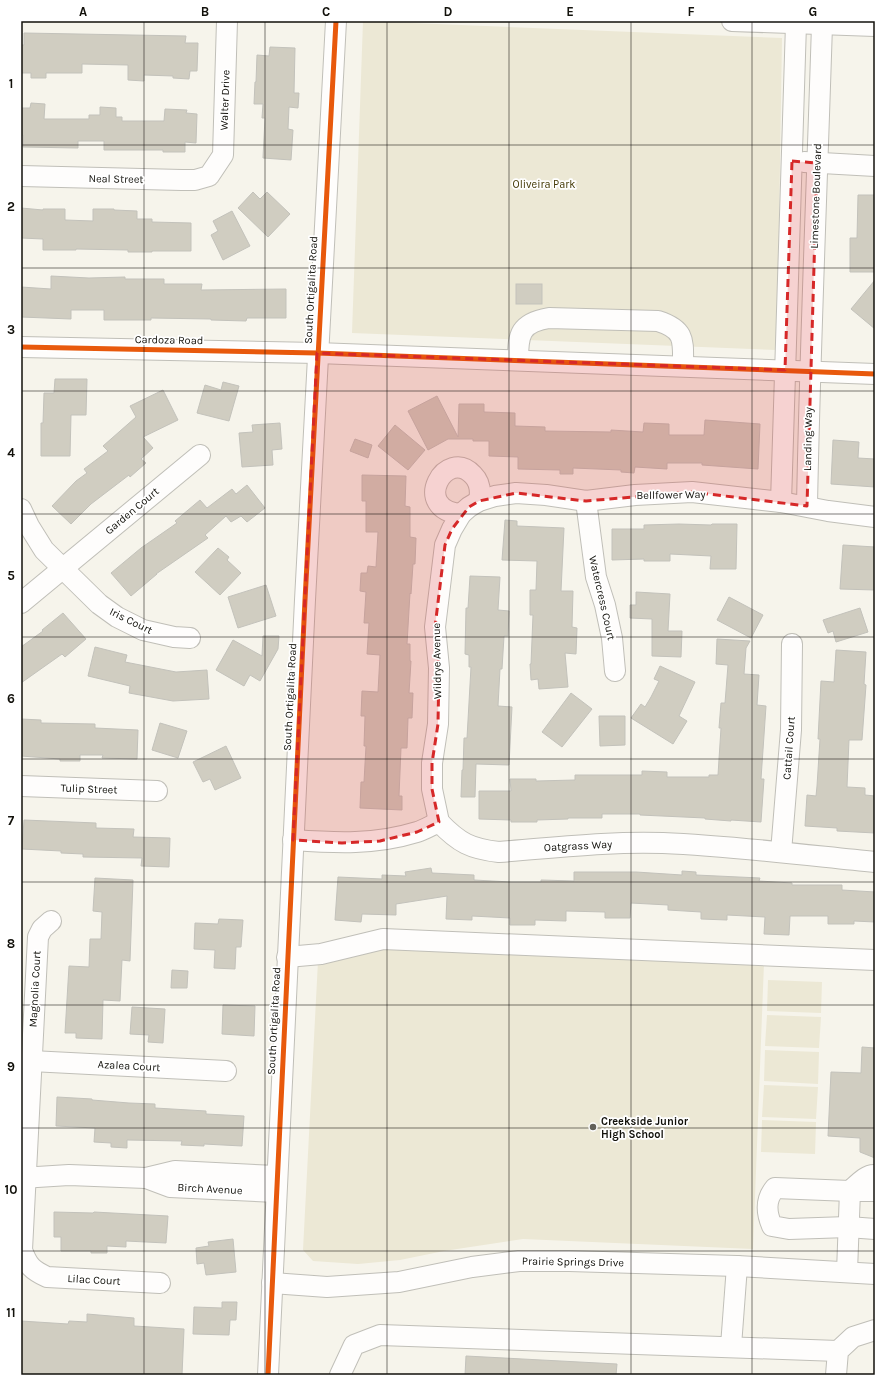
<svg xmlns="http://www.w3.org/2000/svg" width="896" height="1396" font-family="Karla,sans-serif">
<style>
.green{fill:#ece8d5}
.building{fill:#d0cdc1;stroke:#c3c2bb}
.lines{fill:none;stroke-linecap:round;stroke-linejoin:round}
.minor-casing{stroke:#c0bfb8;stroke-width:22}
.minor{stroke:#fefdfc;stroke-width:20}
.cycleway-casing{stroke:#fff;stroke-width:8}
.cycleway{stroke:#e8590c;stroke-width:5}
.marked{fill:#d62828;fill-opacity:0.2;stroke:#d62828;stroke-width:3;stroke-dasharray:8 5;stroke-linejoin:round}
.grid{fill:none;stroke:#12110b;stroke-width:1;stroke-opacity:0.55}
.poi-dot{fill:#626059;stroke:#fff;stroke-width:1.5}
.labels{text-anchor:middle;dominant-baseline:central;stroke-width:3.5;stroke-linejoin:round;paint-order:stroke}
.street-label{font-size:11px;fill:#12110b;stroke:#fff}
.park-label{font-size:11px;fill:#413600;stroke:#fff}
.poi-label{font-size:11px;font-weight:bold;fill:#12110b;stroke:#fff;text-anchor:start}
.neatline{fill:none;stroke:#12110b;stroke-width:1.5}
.grid-label{font-size:13px;text-anchor:middle;font-weight:bold;fill:#12110b}
</style>
<rect width="100%" height="100%" fill="#f6f4eb"/>
<g class="green">
<polygon points="363,21 782,38 777,350 352,333"/>
<polygon points="383,947 764,963 753,1249 523,1239 444,1251 400,1260 358,1264 313,1261 303,1250 318,961"/>
<polygon points="768,980 822,982 821,1013 767,1011"/>
<polygon points="767,1015 821,1017 819,1048 765,1046"/>
<polygon points="765,1050 819,1052 818,1084 764,1081"/>
<polygon points="764,1085 818,1087 816,1119 762,1117"/>
<polygon points="762,1120 816,1122 815,1154 761,1152"/>
</g>
<g class="building">
<polygon points="24,33 186,36 185,43 198,43 197,71 190,71 189,79 173,78 173,76 144,75 144,81 128,80 128,65 82,64 82,73 46,73 46,78 31,78 31,73 21,73 21,45 24,45"/>
<polygon points="270,47 295,48 294,93 299,93 298,108 289,107 288,129 293,130 291,160 263,158 265,118 262,118 263,104 254,104 255,82 256,82 257,55 269,56"/>
<polygon points="31,103 45,104 44,119 89,119 89,115 100,115 100,107 116,108 116,117 122,117 122,121 164,121 165,109 187,110 186,113 197,114 196,143 185,142 185,152 163,152 163,150 104,150 104,141 78,141 78,148 23,147 23,135 21,135 21,108 30,108"/>
<polygon points="253,192 260,199 267,192 290,214 268,237 238,208"/>
<polygon points="858,195 875,195 875,272 850,272 850,238 857,238"/>
<polygon points="21,208 43,210 43,209 65,209 65,220 93,221 93,209 114,209 114,210 137,211 137,219 152,219 152,222 191,223 191,251 152,251 152,252 128,252 128,250 76,249 76,250 43,250 43,239 21,238"/>
<polygon points="232,211 250,246 223,260 211,235 218,231 213,221"/>
<polygon points="51,276 89,278 125,277 125,279 164,279 164,284 202,284 201,290 286,289 286,318 247,318 246,321 211,320 211,319 151,318 151,320 104,320 104,310 71,310 71,319 21,317 21,287 51,289"/>
<polygon points="875,280 875,329 851,309"/>
<rect x="516" y="284" width="26" height="20"/>
<polygon points="55,379 87,379 86,415 71,415 70,456 41,456 41,423 43,423 44,393 54,393"/>
<polygon points="223,382 239,386 229,421 197,413 205,385 221,390"/>
<polygon points="163,390 178,420 143,437 153,448 141,459 146,463 130,477 129,475 91,504 71,524 52,506 76,481 87,473 84,469 108,451 103,446 136,417 130,406"/>
<polygon points="437,396 458,437 459,404 484,404 484,412 515,413 515,426 545,427 545,431 611,432 611,430 643,432 644,423 669,424 669,435 704,435 705,420 760,424 758,469 702,465 702,463 667,463 667,469 635,467 634,473 621,472 621,470 573,468 573,474 560,474 560,470 518,469 518,457 489,456 489,441 473,441 473,439 448,439 428,450 408,411"/>
<polygon points="280,423 282,449 272,450 273,465 242,467 239,433 253,432 252,425"/>
<polygon points="395,425 425,450 408,470 378,446"/>
<polygon points="355,439 372,445 368,458 350,451"/>
<polygon points="833,440 859,442 858,458 875,459 875,487 831,484"/>
<polygon points="362,475 406,476 405,506 410,507 410,537 416,538 415,564 413,564 411,594 410,593 407,644 410,644 410,661 411,661 409,693 413,693 412,718 408,718 407,748 401,748 399,796 402,796 402,810 360,808 361,782 364,782 366,746 364,746 365,716 361,716 362,691 378,692 380,655 367,654 369,623 364,623 366,592 360,591 361,573 367,573 368,566 376,567 378,532 366,532 366,501 362,501"/>
<polygon points="247,485 265,508 247,522 241,516 231,522 226,516 205,535 208,538 156,574 157,574 131,596 111,573 141,548 177,523 175,521 200,500 207,508 232,489 236,494"/>
<polygon points="505,520 517,521 517,526 564,528 561,591 573,591 572,627 577,628 576,654 565,653 568,687 539,689 538,679 531,680 530,664 531,664 533,615 530,615 530,590 536,590 537,561 502,560"/>
<polygon points="679,524 711,525 712,524 737,524 736,569 710,569 711,556 670,554 670,561 644,561 644,559 612,560 612,529 644,529 644,525"/>
<polygon points="843,545 875,547 875,590 840,589"/>
<polygon points="218,548 229,557 227,560 241,573 220,595 195,572"/>
<polygon points="470,576 500,577 498,610 509,611 508,636 504,636 502,669 500,669 498,706 512,707 509,765 476,764 475,797 461,797 462,770 463,770 464,738 467,738 471,667 469,667 469,655 465,654 466,608 468,608"/>
<polygon points="266,585 276,616 238,628 228,597"/>
<polygon points="636,592 670,594 668,631 682,631 681,657 652,656 652,619 630,618 630,605 636,605"/>
<polygon points="729,597 763,615 751,638 717,620"/>
<polygon points="860,608 868,632 836,642 833,631 828,633 823,620"/>
<polygon points="63,613 86,639 65,657 62,654 21,683 21,647 43,631 42,630"/>
<polygon points="263,636 279,636 278,649 260,681 250,675 244,686 216,670 233,640 262,656"/>
<polygon points="717,639 750,641 746,648 744,674 759,675 757,705 766,706 761,779 764,779 761,822 731,820 731,821 705,819 705,818 640,815 640,814 602,814 602,818 568,818 568,819 537,820 537,822 511,822 511,820 479,819 479,791 511,791 510,779 536,779 536,781 575,780 575,775 642,775 642,771 667,772 667,777 709,777 709,775 718,775 721,728 719,728 721,703 725,703 728,665 716,664"/>
<polygon points="95,647 127,655 125,662 176,672 207,670 209,699 173,701 129,693 130,686 88,676"/>
<polygon points="836,650 866,652 864,684 866,685 862,740 849,740 847,787 865,788 865,795 875,796 875,833 837,831 837,828 805,826 807,795 816,796 817,786 820,739 818,739 821,681 834,682"/>
<polygon points="660,666 695,682 679,716 687,721 673,744 631,718 641,704 645,707 651,697 659,681 654,679"/>
<polygon points="571,693 592,709 562,747 542,732"/>
<polygon points="599,716 625,716 625,745 600,746"/>
<polygon points="21,719 41,720 41,723 95,724 95,728 138,730 137,759 102,758 103,755 80,755 80,761 60,761 60,759 21,756"/>
<polygon points="160,723 187,731 178,758 152,750"/>
<polygon points="226,746 241,778 215,790 210,779 203,782 193,762"/>
<polygon points="24,820 96,823 96,828 134,829 133,837 170,838 169,867 141,866 142,858 83,857 83,854 61,853 61,851 22,849"/>
<polygon points="431,868 432,873 474,875 474,880 511,882 541,882 541,880 574,881 574,872 636,872 682,875 682,871 696,872 696,875 760,878 759,881 792,883 792,885 842,885 842,890 875,892 875,922 854,921 854,924 828,924 828,916 790,916 789,935 764,934 765,917 727,915 727,920 701,919 701,912 668,910 668,905 631,903 630,918 605,918 605,912 566,911 566,921 535,920 535,925 510,925 510,918 472,916 472,920 446,919 447,896 396,904 396,915 362,914 361,922 335,920 338,877 382,879 382,875 406,876 405,872"/>
<polygon points="95,878 133,880 130,961 122,960 120,1001 103,1000 102,1039 76,1038 76,1033 65,1033 69,966 89,967 90,939 101,939 102,912 93,911"/>
<polygon points="219,919 243,920 241,947 236,947 235,969 214,968 215,950 194,949 195,923 218,924"/>
<polygon points="172,970 188,971 187,988 171,988"/>
<polygon points="223,1005 255,1006 254,1036 222,1034"/>
<polygon points="132,1007 165,1009 163,1043 148,1042 149,1035 130,1034"/>
<polygon points="862,1047 875,1048 875,1158 860,1152 860,1138 828,1136 831,1072 861,1073"/>
<polygon points="57,1097 92,1099 92,1100 129,1103 155,1104 155,1108 206,1111 206,1114 244,1116 242,1146 204,1144 204,1146 181,1145 182,1141 127,1140 127,1148 111,1147 111,1143 94,1142 95,1128 56,1126"/>
<polygon points="54,1212 93,1213 94,1212 168,1216 166,1243 126,1241 126,1247 107,1246 107,1253 91,1253 91,1251 61,1251 61,1237 54,1237"/>
<polygon points="233,1239 236,1272 206,1275 204,1263 197,1264 196,1248 209,1246 208,1242"/>
<polygon points="222,1302 237,1302 236,1320 230,1320 229,1335 193,1334 194,1307 222,1308"/>
<polygon points="87,1314 134,1318 134,1326 184,1329 182,1375 21,1375 21,1321 68,1324 69,1321 87,1322"/>
<polygon points="466,1356 617,1364 616,1375 465,1375"/>
</g>
<g class="lines">
<defs>
<g id="minor">
<polyline points="732,21 875,26"/>
<polyline points="804,162 875,166"/>
<polyline points="21,176 182,180 195,180 209,176 223,155 227,21"/>
<polyline points="21,347 317,353 875,374"/>
<path d="M518,360C518,334 520,323 549,318L658,321C686,330 683,341 683,366"/>
<polyline points="586,501 596,577 605,605 612,638 615,671"/>
<polyline points="781,502 796,24 798,21"/>
<path d="M807,506C810,346 817,185 822,25L821,21"/>
<polyline points="21,509 29,526 44,550 99,604 117,617 143,630 174,637 190,638"/>
<path d="M461,514C410,509 446,446 473,475C480,482 481,491 479,501"/>
<polyline points="21,603 200,455"/>
<polyline points="21,786 157,791"/>
<polyline points="439,822 432,789 432,763 438,724 439,668 435,627 445,545 452,529 461,514 469,507 479,501 495,496 516,493 546,495 586,501 635,495 692,492 781,502 828,511 875,517"/>
<path d="M439,822C459,843 471,849 499,852C554,848 608,841 663,843C734,846 805,855 875,862"/>
<path d="M293,840C336,843 375,845 417,832C424,830 432,825 439,822"/>
<polyline points="781,852 791,730 792,644"/>
<path d="M51,921L42,929L38,937L22,1250C28,1266 32,1270 47,1277L160,1283"/>
<polyline points="287,957 321,954 383,939 875,960"/>
<polyline points="31,1061 226,1071"/>
<path d="M875,1175C866,1174 857,1185 850,1191L775,1188C765,1200 766,1212 772,1226L789,1229L848,1227L875,1229"/>
<polyline points="21,1178 69,1175 146,1178 175,1171 276,1176"/>
<polyline points="146,1178 170,1187 276,1192"/>
<polyline points="847,1272 850,1191 875,1191"/>
<polyline points="272,1283 327,1287 399,1282 472,1267 519,1261 569,1261 737,1266 875,1274"/>
<polyline points="731,1346 737,1266"/>
<path d="M268,1375C289,924 310,472 336,21"/>
<polyline points="340,1375 354,1345 380,1335 838,1351"/>
<polyline points="836,1375 838,1351 853,1337 875,1330"/>
</g>
</defs>
<use href="#minor" class="minor-casing"/>
<use href="#minor" class="minor"/>
<defs>
<g id="cycleway">
<polyline points="21,347 317,353 875,374"/>
<path d="M268,1375C289,924 310,472 336,21"/>
</g>
</defs>
<use href="#cycleway" class="cycleway-casing"/>
<use href="#cycleway" class="cycleway"/>
</g>
<path class="marked" d="M792,161L817,163L807,506L692,492L586,501L516,493L479,501L469,507L452,529L445,545L435,627L439,668L438,724L432,763V789L439,822L417,832L380,841L342,843L293,840L317,353L785,370Z"/>
<path class="grid" d="M144,21V1375M265,21V1375M387,21V1375M509,21V1375M631,21V1375M752,21V1375M21,145H875M21,268H875M21,391H875M21,514H875M21,637H875M21,759H875M21,882H875M21,1005H875M21,1128H875M21,1251H875"/>
<circle class="poi-dot" cx="593" cy="1127" r="4"/>
<g class="labels">
<g class="street-label">
<text transform="translate(225 100) rotate(-88)">Walter Drive</text>
<text transform="translate(116 179) rotate(1)">Neal Street</text>
<text transform="translate(816 196) rotate(-88)">Limestone Boulevard</text>
<text transform="translate(311 290) rotate(-87)">South Ortigalita Road</text>
<text transform="translate(169 340) rotate(1)">Cardoza Road</text>
<text transform="translate(808 439) rotate(-89)">Landing Way</text>
<text transform="translate(671 495) rotate(-1)">Bellfower Way</text>
<text transform="translate(132 511) rotate(-40)">Garden Court</text>
<text transform="translate(602 598) rotate(77)">Watercress Court</text>
<text transform="translate(131 621) rotate(26)">Iris Court</text>
<text transform="translate(437 661) rotate(-91)">Wildrye Avenue</text>
<text transform="translate(290 697) rotate(-87)">South Ortigalita Road</text>
<text transform="translate(789 748) rotate(-86)">Cattail Court</text>
<text transform="translate(89 789) rotate(2)">Tulip Street</text>
<text transform="translate(578 846) rotate(-3)">Oatgrass Way</text>
<text transform="translate(35 989) rotate(-87)">Magnolia Court</text>
<text transform="translate(274 1021) rotate(-87)">South Ortigalita Road</text>
<text transform="translate(129 1066) rotate(3)">Azalea Court</text>
<text transform="translate(210 1189) rotate(3)">Birch Avenue</text>
<text transform="translate(573 1262) rotate(1)">Prairie Springs Drive</text>
<text transform="translate(94 1280) rotate(3)">Lilac Court</text>
</g>
<g class="park-label">
<text x="544" y="184">Oliveira Park</text>
</g>
<g class="poi-label">
<text x="601" y="1121">Creekside Junior<tspan x="601" dy="13">High School</tspan></text>
</g>
</g>
<rect width="896" height="1396" fill="none" stroke="#ffffff" stroke-width="44"/>
<rect x="22" y="22" width="852" height="1352" class="neatline"/>
<g class="grid-label">
<text x="83" y="16">A</text>
<text x="205" y="16">B</text>
<text x="326" y="16">C</text>
<text x="448" y="16">D</text>
<text x="570" y="16">E</text>
<text x="691" y="16">F</text>
<text x="813" y="16">G</text>
<text x="11" y="88">1</text>
<text x="11" y="211">2</text>
<text x="11" y="334">3</text>
<text x="11" y="457">4</text>
<text x="11" y="580">5</text>
<text x="11" y="703">6</text>
<text x="11" y="825">7</text>
<text x="11" y="948">8</text>
<text x="11" y="1071">9</text>
<text x="11" y="1194">10</text>
<text x="11" y="1317">11</text>
</g>
</svg>
